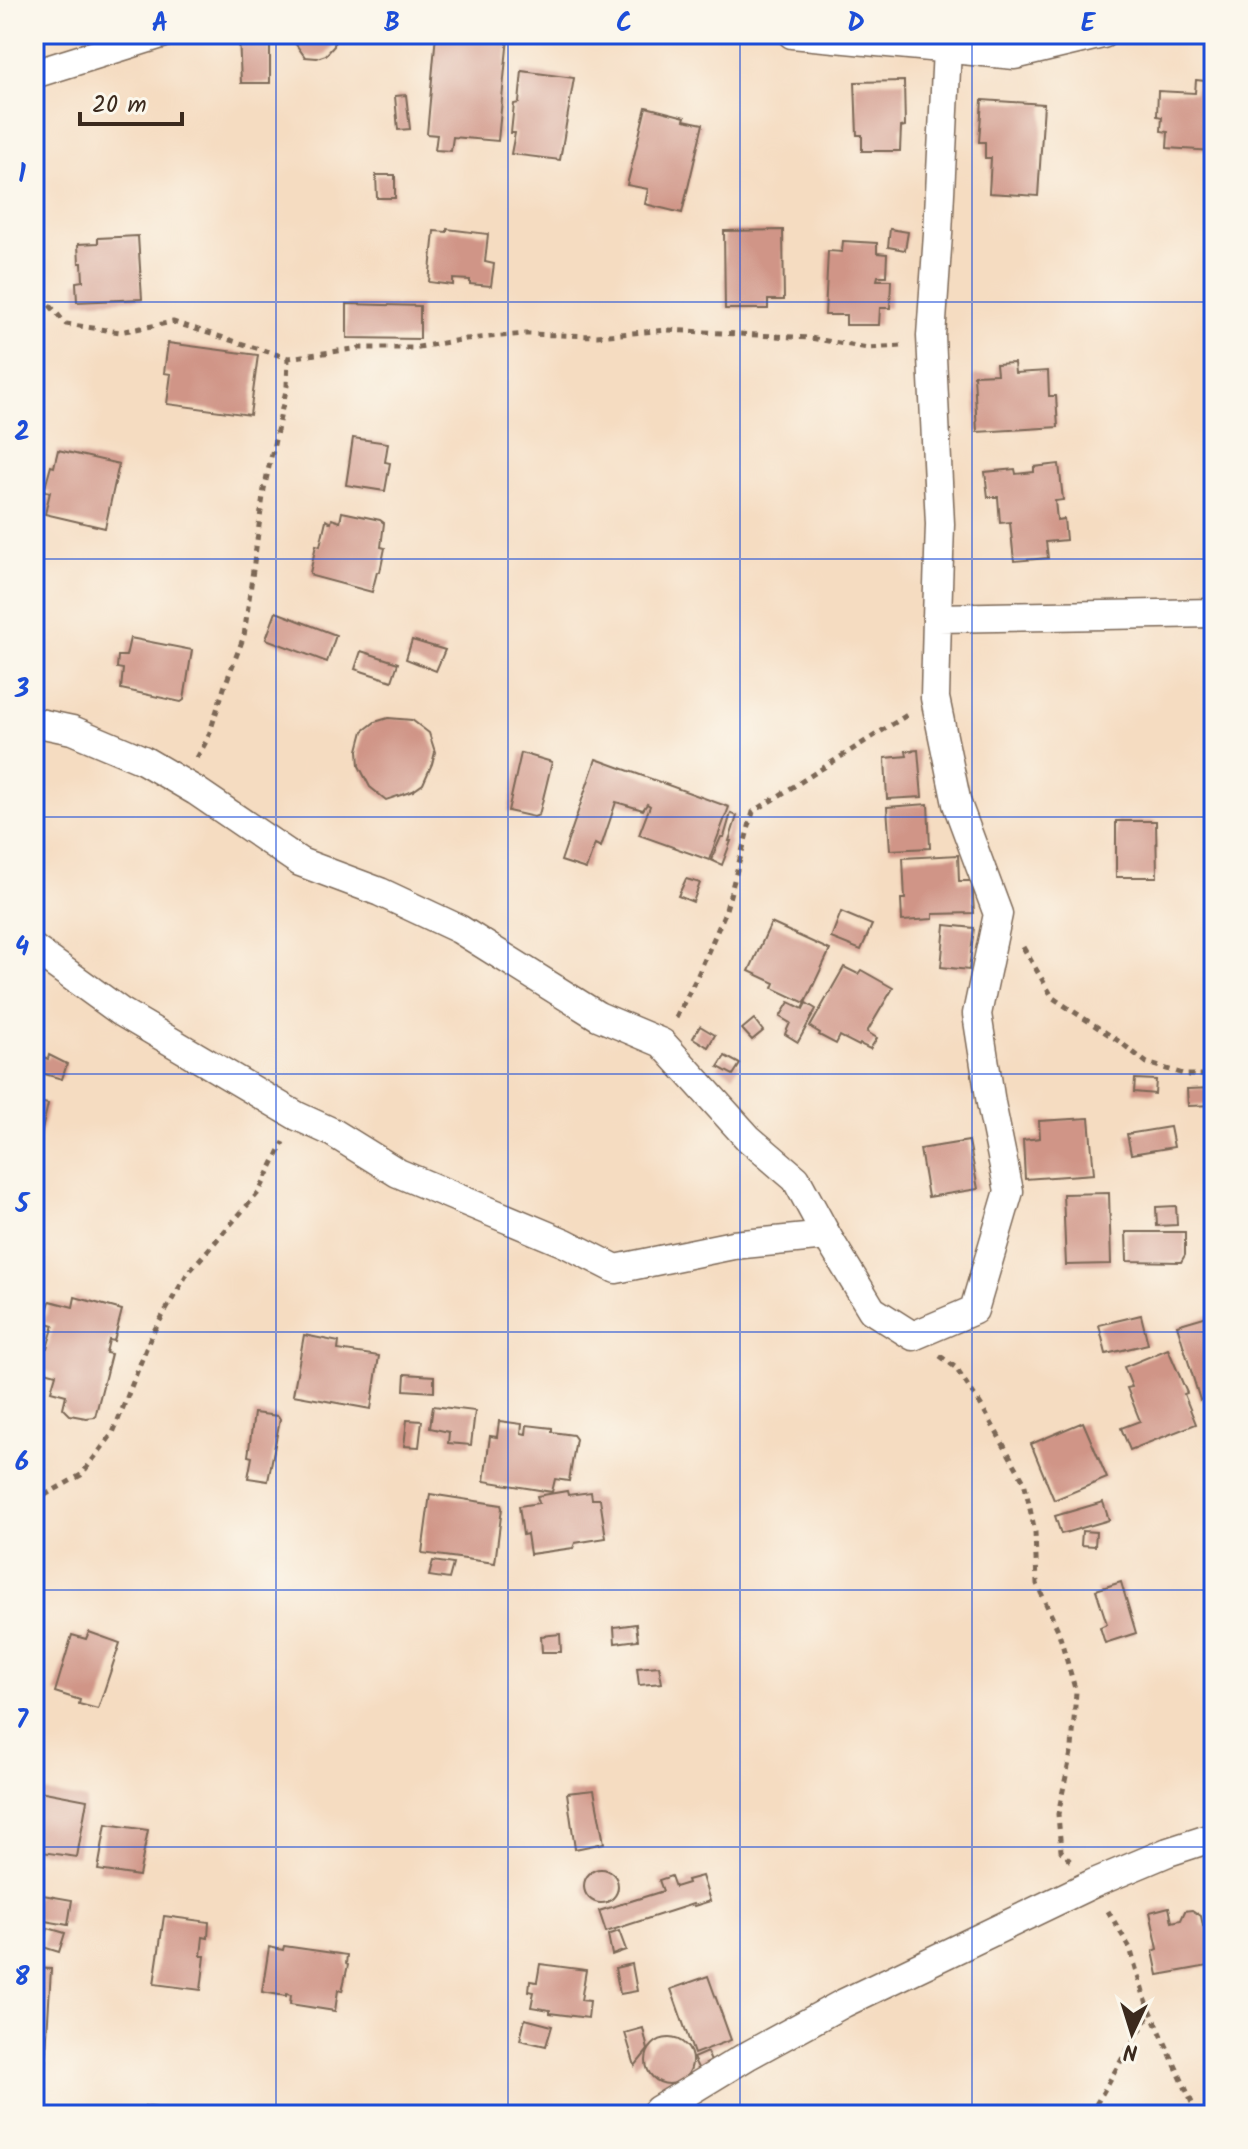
<svg xmlns="http://www.w3.org/2000/svg" width="1248" height="2149" font-family="Kalam,sans-serif">
<style>
.building{fill:#d09587}
.lines{fill:none;stroke-linecap:round;stroke-linejoin:round}
.street-casing{stroke:#7c6857;stroke-width:31}
.path{stroke:#7c6857;stroke-width:5;stroke-dasharray:6 6;stroke-linecap:butt}
.street{stroke:#fff;stroke-width:28}
.grid{fill:none;stroke:#1d4ed8;stroke-width:2;stroke-opacity:0.55}
.neatline{fill:none;stroke:#1d4ed8;stroke-width:3}
.grid-label{font-size:26px;text-anchor:middle;font-weight:bold;fill:#1d4ed8}
</style>
<rect width="100%" height="100%" fill="#fbf7ec"/>
<filter id="ink" filterUnits="userSpaceOnUse"><feTurbulence type="fractalNoise" baseFrequency=".0125" numOctaves="2"/><feDisplacementMap in="SourceGraphic" scale="16" xChannelSelector="R" yChannelSelector="G"/><feConvolveMatrix kernelMatrix="1 2 1 2 8 2 1 2 1" color-interpolation-filters="sRGB"/></filter>
<filter id="wash" filterUnits="userSpaceOnUse"><feTurbulence type="fractalNoise" baseFrequency=".006" numOctaves="4" result="noise"/><feDisplacementMap in="SourceGraphic" scale="32" xChannelSelector="R" yChannelSelector="G"/><feGaussianBlur stdDeviation="1.8" result="paint"/><feColorMatrix in="noise" values="0 0 0 0 0 0 0 0 0 0 0 0 0 0 0 0 0 1.4 0 .05"/><feComposite in="paint" operator="in"/></filter>
<g filter="url(#wash)">
<rect width="100%" height="100%" fill="#f5dcc1"/>
<g id="blocks">
<g class="building">
<polygon points="239,34 296,35 335,34 334,46 326,55 317,58 305,57 295,43 270,43 270,83 241,83"/>
<polygon points="436,34 475,34 508,37 498,141 453,137 451,151 435,150 437,135 427,134"/>
<polygon points="522,71 574,78 560,160 511,154 515,133 511,133 514,104 519,103"/>
<polygon points="1196,80 1214,82 1212,117 1214,117 1214,151 1167,148 1168,132 1161,131 1162,117 1157,116 1158,91 1195,93"/>
<polygon points="904,81 905,126 901,127 900,151 862,151 862,135 857,135 855,82"/>
<polygon points="406,95 410,129 398,130 395,96"/>
<polygon points="982,100 1044,104 1038,196 989,193 991,158 985,158 985,142 979,142"/>
<polygon points="646,107 685,117 684,120 703,124 682,213 645,204 648,189 627,185"/>
<polygon points="376,175 395,175 395,198 377,198"/>
<polygon points="447,229 488,234 485,262 494,264 491,286 470,284 470,280 453,279 453,285 429,282 434,231 447,232"/>
<polygon points="890,229 908,232 905,250 888,247"/>
<polygon points="783,230 784,300 768,300 768,309 725,309 724,231"/>
<polygon points="138,236 142,299 77,302 76,282 83,281 82,263 79,263 78,244 98,243 98,238"/>
<polygon points="843,241 877,243 877,253 887,254 886,276 878,276 877,280 891,280 890,308 880,308 879,325 846,325 846,315 825,315 828,251 842,252"/>
<polygon points="347,304 420,306 420,339 347,338"/>
<polygon points="168,343 258,355 250,415 167,404 171,374 164,373"/>
<polygon points="1014,363 1015,373 1048,371 1049,396 1056,396 1058,427 977,432 974,375 997,374 996,364"/>
<polygon points="353,438 388,443 385,462 390,463 385,491 346,485"/>
<polygon points="58,450 119,464 105,528 45,514 50,492 44,491 51,466 54,467"/>
<polygon points="1059,464 1063,500 1055,501 1057,520 1064,519 1066,540 1046,542 1048,558 1014,561 1010,522 1000,523 998,497 988,497 985,472 1015,469 1016,474 1034,472 1034,467"/>
<polygon points="342,512 380,520 384,523 381,547 385,548 380,572 377,572 372,592 312,576 310,573 316,545 320,546 326,520 331,523 332,519 340,522"/>
<polygon points="276,612 336,635 327,662 266,639"/>
<polygon points="130,638 192,650 184,700 181,702 121,689 123,669 117,668 118,656 126,656"/>
<polygon points="412,640 445,650 436,671 406,659"/>
<polygon points="361,651 398,663 392,681 355,669"/>
<polygon points="388,718 412,720 429,733 435,752 432,764 423,784 413,791 386,800 370,787 359,766 358,750 363,731 375,722"/>
<polygon points="918,750 922,797 887,799 885,758 907,756 906,751"/>
<polygon points="521,753 552,762 539,815 534,817 508,811"/>
<polygon points="596,759 729,807 709,860 639,835 650,806 647,804 643,810 616,802 601,847 595,844 586,869 561,861"/>
<polygon points="928,804 930,848 890,850 887,807"/>
<polygon points="731,813 737,816 729,841 731,841 722,865 711,860 721,837 724,837"/>
<polygon points="1116,821 1156,821 1157,877 1116,877"/>
<polygon points="958,855 959,881 972,881 974,913 933,914 933,919 902,921 901,899 905,899 903,858"/>
<polygon points="686,879 700,883 693,902 678,896"/>
<polygon points="841,912 872,925 861,950 831,938"/>
<polygon points="771,923 830,950 805,1003 773,988 775,983 749,971"/>
<polygon points="945,925 974,928 969,970 941,967"/>
<polygon points="844,967 858,974 861,970 893,988 867,1032 877,1038 870,1049 860,1044 859,1046 840,1036 836,1044 819,1035 820,1033 810,1027"/>
<polygon points="789,1002 803,1009 806,1003 816,1009 798,1042 785,1034 790,1023 780,1017"/>
<polygon points="754,1019 763,1031 752,1040 742,1029"/>
<polygon points="700,1026 715,1035 708,1047 693,1038"/>
<polygon points="36,1055 48,1059 49,1055 67,1064 62,1079 34,1071"/>
<polygon points="725,1056 740,1064 733,1075 718,1067"/>
<polygon points="1135,1079 1156,1080 1155,1094 1134,1092"/>
<polygon points="1214,1088 1214,1105 1188,1106 1187,1089"/>
<polygon points="34,1101 48,1104 38,1147 34,1146"/>
<polygon points="1089,1118 1094,1174 1025,1179 1023,1140 1040,1138 1039,1121"/>
<polygon points="1170,1127 1174,1147 1131,1154 1127,1134"/>
<polygon points="969,1141 978,1189 928,1197 920,1149"/>
<polygon points="1109,1193 1111,1264 1066,1265 1063,1194"/>
<polygon points="1176,1206 1177,1225 1157,1226 1156,1207"/>
<polygon points="1126,1232 1185,1232 1185,1255 1181,1262 1127,1261"/>
<polygon points="75,1297 122,1310 114,1341 109,1340 106,1353 111,1354 95,1417 86,1418 70,1415 63,1408 66,1395 51,1391 56,1374 45,1371 34,1375 34,1352 47,1348 54,1325 44,1322 50,1301 73,1307"/>
<polygon points="1214,1314 1214,1396 1200,1400 1177,1325"/>
<polygon points="1141,1315 1148,1344 1106,1354 1099,1325"/>
<polygon points="304,1335 339,1342 338,1350 379,1356 371,1409 293,1395"/>
<polygon points="1168,1349 1187,1393 1184,1394 1196,1424 1130,1450 1121,1428 1140,1421 1127,1388 1132,1387 1124,1367"/>
<polygon points="405,1374 434,1376 434,1392 404,1390"/>
<polygon points="433,1406 475,1411 471,1445 448,1443 449,1432 430,1428"/>
<polygon points="254,1413 278,1416 280,1419 268,1481 248,1478 252,1457 248,1456"/>
<polygon points="407,1420 422,1421 419,1447 404,1446"/>
<polygon points="499,1421 522,1424 521,1433 526,1434 527,1425 552,1428 552,1432 573,1435 576,1439 569,1481 555,1479 552,1492 484,1481 490,1436 497,1437"/>
<polygon points="1083,1422 1107,1478 1054,1500 1031,1444"/>
<polygon points="567,1491 568,1495 591,1492 592,1499 600,1499 606,1538 575,1543 573,1548 530,1554 527,1534 523,1535 519,1506 539,1503 537,1496"/>
<polygon points="430,1494 501,1505 502,1508 495,1563 422,1553"/>
<polygon points="1103,1502 1109,1520 1061,1534 1055,1516"/>
<polygon points="1082,1531 1096,1532 1095,1546 1081,1545"/>
<polygon points="433,1561 453,1564 449,1579 429,1576"/>
<polygon points="1121,1582 1136,1633 1105,1643 1100,1627 1107,1624 1096,1590"/>
<polygon points="636,1624 638,1640 615,1643 614,1627"/>
<polygon points="89,1632 120,1643 98,1709 79,1704 80,1700 55,1692 72,1635 86,1639"/>
<polygon points="560,1634 561,1652 542,1652 541,1636"/>
<polygon points="659,1666 662,1683 639,1685 637,1668"/>
<polygon points="34,1790 87,1800 77,1857 34,1851"/>
<polygon points="594,1790 604,1843 575,1849 567,1793"/>
<polygon points="106,1824 148,1830 139,1876 98,1870"/>
<circle cx="601" cy="1886" r="17"/>
<polygon points="671,1876 675,1887 688,1883 687,1880 702,1876 710,1901 694,1906 693,1904 606,1932 599,1911 663,1891 659,1880"/>
<polygon points="37,1894 72,1900 68,1925 34,1919 34,1904"/>
<polygon points="1169,1907 1172,1922 1181,1920 1185,1911 1192,1910 1201,1916 1203,1926 1214,1923 1214,1965 1158,1975 1153,1951 1158,1949 1150,1912"/>
<polygon points="164,1916 209,1922 208,1938 203,1937 201,1956 205,1956 201,1990 154,1984"/>
<polygon points="48,1928 65,1933 59,1952 43,1947"/>
<polygon points="619,1931 626,1950 612,1955 608,1935"/>
<polygon points="284,1946 347,1955 346,1964 348,1965 342,1991 338,1990 335,2011 290,2004 291,1995 286,1994 286,1996 262,1992 269,1947 283,1950"/>
<polygon points="540,1964 586,1970 581,2000 590,2001 588,2018 550,2013 550,2010 531,2007 534,1992 529,1991 530,1981 537,1982"/>
<polygon points="632,1964 637,1991 620,1994 615,1968"/>
<polygon points="34,1968 51,1969 45,2069 34,2068"/>
<polygon points="708,1976 731,2040 694,2054 671,1989"/>
<polygon points="525,2019 552,2026 546,2046 520,2040"/>
<polygon points="643,2028 648,2050 635,2066 625,2033"/>
<circle cx="669" cy="2061" r="23"/>
<polygon points="707,2052 712,2064 699,2070 693,2058"/>
<polygon points="145,2106 189,2113 188,2115 144,2115"/>
</g>
</g>
</g>
<g filter="url(#ink)">
<use href="#blocks" fill-opacity="0" stroke="#7c6857" stroke-width="2"/>
<g class="lines">
<defs>
<g id="street">
<polyline points="792,34 1015,55 1103,34"/>
<polyline points="34,74 162,34"/>
<polyline points="937,618 940,524 931,336 938,234 947,49"/>
<polyline points="34,722 72,730 143,760 196,791 300,862 380,892 459,929 598,1016 662,1043 748,1138 796,1179 827,1236"/>
<polyline points="34,949 121,1012 297,1116 332,1132 398,1173 565,1243 616,1269 733,1245 827,1236 872,1310 913,1336 974,1310 1009,1191 991,1103 977,1014 998,914 957,804 935,698 937,618 1214,613"/>
<polyline points="654,2115 658,2110 747,2056 844,2003 1092,1884 1168,1852 1214,1837"/>
</g>
</defs>
<use href="#street" class="street-casing"/>
<g class="path">
<polyline points="34,287 66,324 120,332 173,322 288,358 360,348 413,348 466,339 526,334 597,336 668,330 810,338 868,348 902,346"/>
<polyline points="197,758 208,738 224,688 244,636 264,489 287,386 288,358"/>
<polyline points="1023,947 1053,998 1120,1042 1147,1063 1186,1075 1214,1075"/>
<polyline points="676,1018 697,977 725,913 753,812 907,715"/>
<polyline points="940,1356 955,1367 981,1405 1024,1481 1035,1532 1037,1584 1058,1630 1076,1692 1072,1748 1058,1814 1061,1851 1071,1861"/>
<polyline points="34,1501 81,1475 113,1433 151,1336 187,1274 259,1192 284,1142"/>
<polyline points="1108,1911 1130,1948 1144,1996 1193,2105 1195,2115"/>
<polyline points="1090,2115 1122,2059 1151,2013"/>
</g>
<use href="#street" class="street"/>
</g>
</g>
<path class="grid" d="M276,34V2115M508,34V2115M740,34V2115M972,34V2115M34,302H1214M34,559H1214M34,817H1214M34,1074H1214M34,1332H1214M34,1590H1214M34,1847H1214"/>
<rect width="1248" height="2149" fill="none" stroke="#fbf7ec" stroke-width="88"/>
<g transform="translate(1132 2033) rotate(184)" stroke="#fbf7ec" stroke-width="6" paint-order="stroke">
<path d="M0-6L14 30L0 20L-14 30Z" fill="#3b2a1e"/>
<text y="-12" font-size="22" font-weight="bold" text-anchor="middle" fill="#3b2a1e">N</text>
</g>
<path d="M80 112v12h102v-12" fill="none" stroke="#3b2a1e" stroke-width="4"/>
<text x="92" y="112" font-size="24" fill="#3b2a1e" stroke="#fbf7ec" stroke-width="6" paint-order="stroke">20 m</text>
<rect x="44" y="44" width="1160" height="2061" class="neatline"/>
<g class="grid-label">
<text x="160" y="31">A</text>
<text x="392" y="31">B</text>
<text x="624" y="31">C</text>
<text x="856" y="31">D</text>
<text x="1088" y="31">E</text>
<text x="22" y="182">1</text>
<text x="22" y="440">2</text>
<text x="22" y="697">3</text>
<text x="22" y="955">4</text>
<text x="22" y="1212">5</text>
<text x="22" y="1470">6</text>
<text x="22" y="1728">7</text>
<text x="22" y="1985">8</text>
</g>
</svg>
